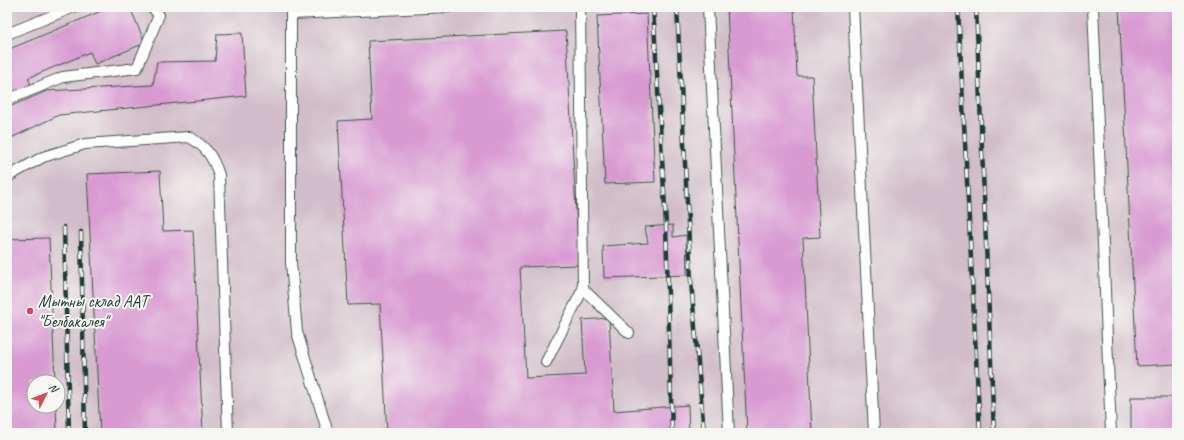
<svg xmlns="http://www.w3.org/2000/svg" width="1184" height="440" font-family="Caveat,sans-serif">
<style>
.industrial{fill:#d1bdc9;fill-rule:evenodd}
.building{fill:#d89ad1}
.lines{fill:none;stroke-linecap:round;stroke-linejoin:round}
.lane-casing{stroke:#3e564b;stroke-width:12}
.lane{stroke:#fff;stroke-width:10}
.rail-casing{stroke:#1f3d34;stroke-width:4.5}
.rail{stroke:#f6f6f2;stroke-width:3;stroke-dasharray:9;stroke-linecap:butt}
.poi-dot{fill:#d1495b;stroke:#f6f6f2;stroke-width:1.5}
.labels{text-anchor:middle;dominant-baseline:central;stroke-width:4;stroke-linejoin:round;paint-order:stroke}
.poi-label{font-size:17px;fill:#1f3d34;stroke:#f6f6f2;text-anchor:start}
</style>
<rect width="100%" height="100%" fill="#f6f6f2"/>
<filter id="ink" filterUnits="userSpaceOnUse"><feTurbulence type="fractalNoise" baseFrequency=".025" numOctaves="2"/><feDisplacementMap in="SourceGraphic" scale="8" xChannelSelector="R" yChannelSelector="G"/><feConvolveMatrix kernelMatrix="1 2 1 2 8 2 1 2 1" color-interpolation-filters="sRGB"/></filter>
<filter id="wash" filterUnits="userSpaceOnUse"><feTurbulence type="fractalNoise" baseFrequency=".012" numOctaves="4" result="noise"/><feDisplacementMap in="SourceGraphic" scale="16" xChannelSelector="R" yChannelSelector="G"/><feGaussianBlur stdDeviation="0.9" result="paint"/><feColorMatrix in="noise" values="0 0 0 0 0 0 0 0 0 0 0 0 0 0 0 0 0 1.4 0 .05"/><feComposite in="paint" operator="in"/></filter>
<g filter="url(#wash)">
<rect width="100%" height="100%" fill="#f1e6ce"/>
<path class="industrial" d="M7,7H1177V433H7ZM34,382H58V406H34Z"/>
<g id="blocks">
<g class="building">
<polygon points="111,7 130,7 145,43 95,64 90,52 28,78 31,85 7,95 7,50"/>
<polygon points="727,7 794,7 797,76 812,76 820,237 803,238 812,433 747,433"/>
<polygon points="1119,7 1177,7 1177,364 1137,366"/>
<polygon points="647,14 655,182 605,184 597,16"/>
<polygon points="566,31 579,265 520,267 526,378 585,375 582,320 609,318 614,411 688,405 689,433 387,433 380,304 348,305 338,121 372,119 368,41"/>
<polygon points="242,33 246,96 59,115 7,140 7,108 47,91 153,85 157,62 215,61 217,34"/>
<polygon points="160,171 163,231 193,230 203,433 100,433 87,174"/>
<polygon points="673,225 673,237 686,235 687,275 604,278 603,246 648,243 645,227"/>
<polygon points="49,238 55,382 34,382 34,406 56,406 57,433 7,433 7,239"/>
<rect x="1131" y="397" width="43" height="36"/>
</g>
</g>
</g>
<g filter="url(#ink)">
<use href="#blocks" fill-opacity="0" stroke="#3e564b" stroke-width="1"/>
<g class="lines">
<defs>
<g id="lane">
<polyline points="291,7 291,262 297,332 328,433"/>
<polyline points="580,7 583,289 629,333"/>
<polyline points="708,7 729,433"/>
<polyline points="853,7 874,433"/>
<polyline points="1093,7 1111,433"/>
<polyline points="291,14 449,7"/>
<polyline points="7,34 74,7"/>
<polyline points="7,100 63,77 137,68 159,15 152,7"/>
<path d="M7,177L43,157L85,144L189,137C206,146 213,157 219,175L228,433"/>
<polyline points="546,362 583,289"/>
</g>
</defs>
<use href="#lane" class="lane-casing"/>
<use href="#lane" class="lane"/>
<defs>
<g id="rail">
<polyline points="653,7 666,225 672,433"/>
<polyline points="677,7 691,281 704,433"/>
<polyline points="958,7 980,433"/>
<polyline points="976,7 994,433"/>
<polyline points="64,227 69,433"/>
<polyline points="81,232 85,433"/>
</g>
</defs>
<use href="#rail" class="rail-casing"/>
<use href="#rail" class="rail"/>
</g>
</g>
<circle class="poi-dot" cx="30" cy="311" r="4"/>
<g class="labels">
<g class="poi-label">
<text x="38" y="301">Мытны склад ААТ<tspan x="38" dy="20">"Белбакалея"</tspan></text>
</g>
</g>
<rect width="1184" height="440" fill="none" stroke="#f6f6f2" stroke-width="24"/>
<g transform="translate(46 394) rotate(48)"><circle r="19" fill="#f6f6f2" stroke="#a0aca6"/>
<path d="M0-3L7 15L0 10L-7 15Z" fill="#d1495b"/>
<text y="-6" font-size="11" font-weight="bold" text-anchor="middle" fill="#1f3d34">N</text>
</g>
</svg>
